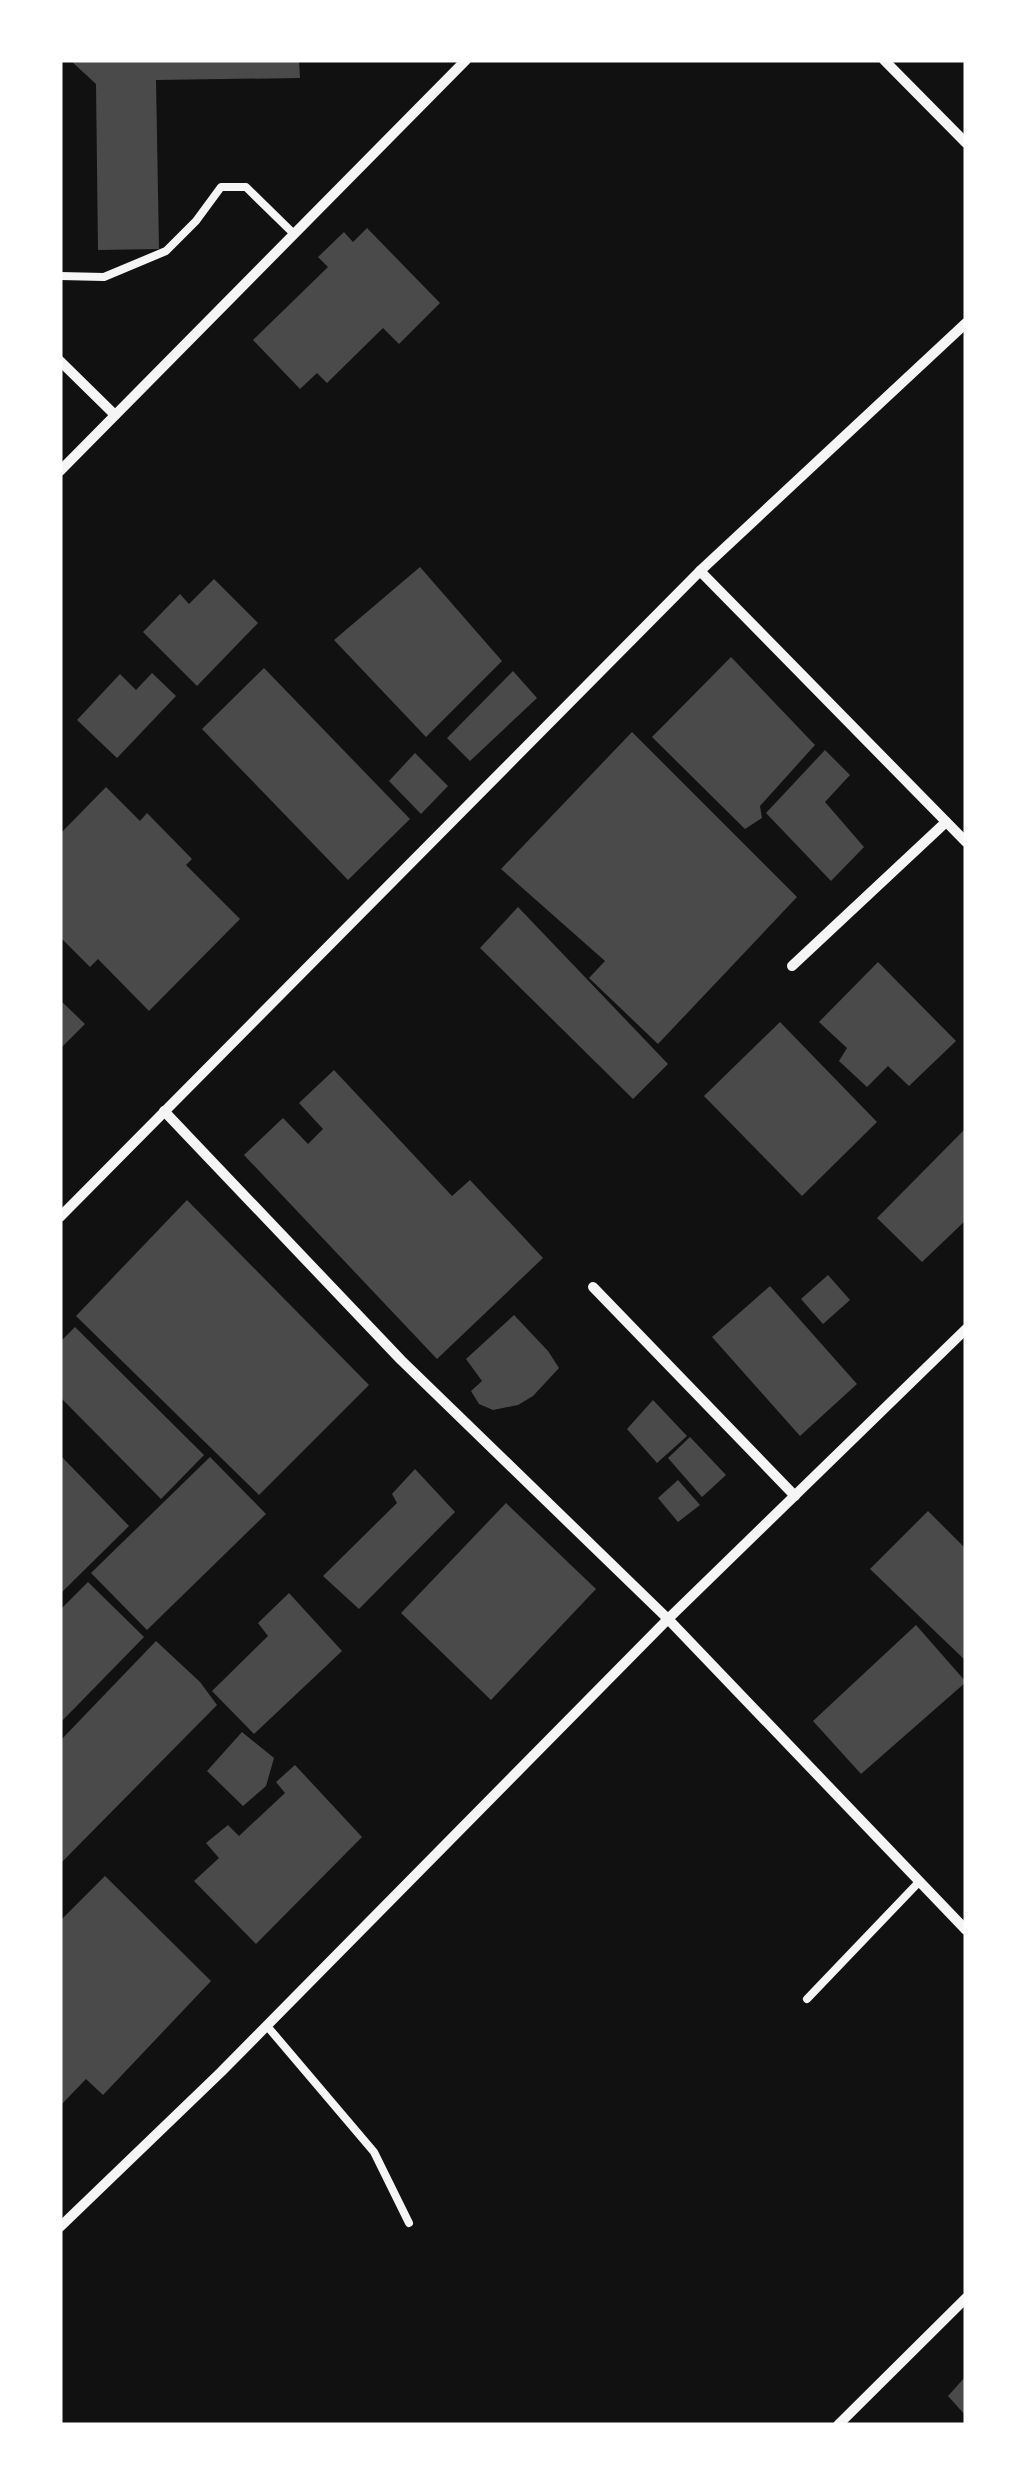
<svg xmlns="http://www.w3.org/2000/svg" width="1026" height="2485" font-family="'Public Sans',sans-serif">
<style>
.building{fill:#4a4a4a}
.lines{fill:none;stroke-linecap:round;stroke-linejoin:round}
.service{stroke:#f5f5f5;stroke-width:8}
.minor{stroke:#f5f5f5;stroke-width:10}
</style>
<rect width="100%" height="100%" fill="#111"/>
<g class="building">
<polygon points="70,60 299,60 300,78 156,80 159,249 98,250 96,84"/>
<polygon points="367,228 440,303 399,344 383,328 327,383 317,373 300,389 253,340 328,267 318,257 344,232 353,242"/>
<polygon points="420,567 502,661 426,737 334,640"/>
<polygon points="214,579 258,623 197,686 143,632 180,594 189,604"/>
<polygon points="731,657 815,745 760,806 762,818 745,829 652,737"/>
<polygon points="264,668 410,819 348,880 202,729"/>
<polygon points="513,671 537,698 470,761 447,738"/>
<polygon points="152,673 176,696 117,758 77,720 120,674 136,690"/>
<polygon points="632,732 797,897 658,1044 589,978 605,961 501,869"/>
<polygon points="825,750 850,775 825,802 864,847 831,881 766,813"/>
<polygon points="415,753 448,786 421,814 389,781"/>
<polygon points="106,787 140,821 147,813 192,859 186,865 240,919 149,1011 98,959 90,967 60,937 60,834"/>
<polygon points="518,907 668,1064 633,1099 480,948"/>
<polygon points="878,962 956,1041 909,1086 888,1066 867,1087 839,1061 847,1048 819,1022"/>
<polygon points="60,1000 85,1024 60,1049"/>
<polygon points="780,1022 877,1122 802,1196 704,1096"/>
<polygon points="334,1070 452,1196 470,1180 543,1258 437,1359 244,1155 283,1118 308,1144 323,1129 299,1103"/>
<polygon points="966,1128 966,1220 922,1262 877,1218"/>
<polygon points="187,1200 369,1385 259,1495 76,1316"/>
<polygon points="828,1275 850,1300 823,1324 801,1299"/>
<polygon points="770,1286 857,1384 800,1436 712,1337"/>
<polygon points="514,1315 548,1351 559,1368 533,1396 518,1405 493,1410 479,1404 471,1391 482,1381 466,1359"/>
<polygon points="75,1327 204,1455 161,1499 60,1397 60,1342"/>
<polygon points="653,1400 687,1436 657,1463 627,1429"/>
<polygon points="690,1437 726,1475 702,1497 668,1458"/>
<polygon points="60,1455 129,1526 60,1594"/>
<polygon points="210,1457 266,1514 147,1630 91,1573"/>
<polygon points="415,1469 455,1512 359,1609 323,1576 397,1503 392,1494"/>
<polygon points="678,1480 700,1505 678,1522 658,1498"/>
<polygon points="506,1503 596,1589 491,1700 401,1613"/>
<polygon points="928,1511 966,1549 966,1661 870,1569"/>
<polygon points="88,1582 144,1637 60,1723 60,1610"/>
<polygon points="289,1593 342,1651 254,1734 212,1691 268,1636 258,1623"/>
<polygon points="916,1625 966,1682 861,1774 813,1721"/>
<polygon points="156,1641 200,1682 217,1705 60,1864 60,1741"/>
<polygon points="242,1732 274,1758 266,1786 243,1806 207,1771"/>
<polygon points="295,1765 362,1837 256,1944 194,1881 219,1858 206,1843 228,1825 239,1836 285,1793 276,1782"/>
<polygon points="105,1876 211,1981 103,2095 86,2079 60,2106 60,1921"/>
<polygon points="966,2376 966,2416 948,2396"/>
</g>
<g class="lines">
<g class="service">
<polyline points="60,276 104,277 166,251 196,221 221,187 246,187 294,234"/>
<polyline points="807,1999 918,1883"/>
<polyline points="267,2026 374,2152 409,2223"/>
</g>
<g class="minor">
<polyline points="884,60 966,143"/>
<polyline points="60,361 115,415"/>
<polyline points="60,471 466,60"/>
<polyline points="700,571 966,842"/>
<polyline points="792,966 946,822"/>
<polyline points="164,1111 401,1360 668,1619 966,1930"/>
<polyline points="60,1217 700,571 966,323"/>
<polyline points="593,1287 795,1496"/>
<polyline points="60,2227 221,2072 668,1619 966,1329"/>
<polyline points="838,2425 966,2298"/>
</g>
</g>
<rect width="1026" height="2485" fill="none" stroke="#ffffff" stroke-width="125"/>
</svg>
